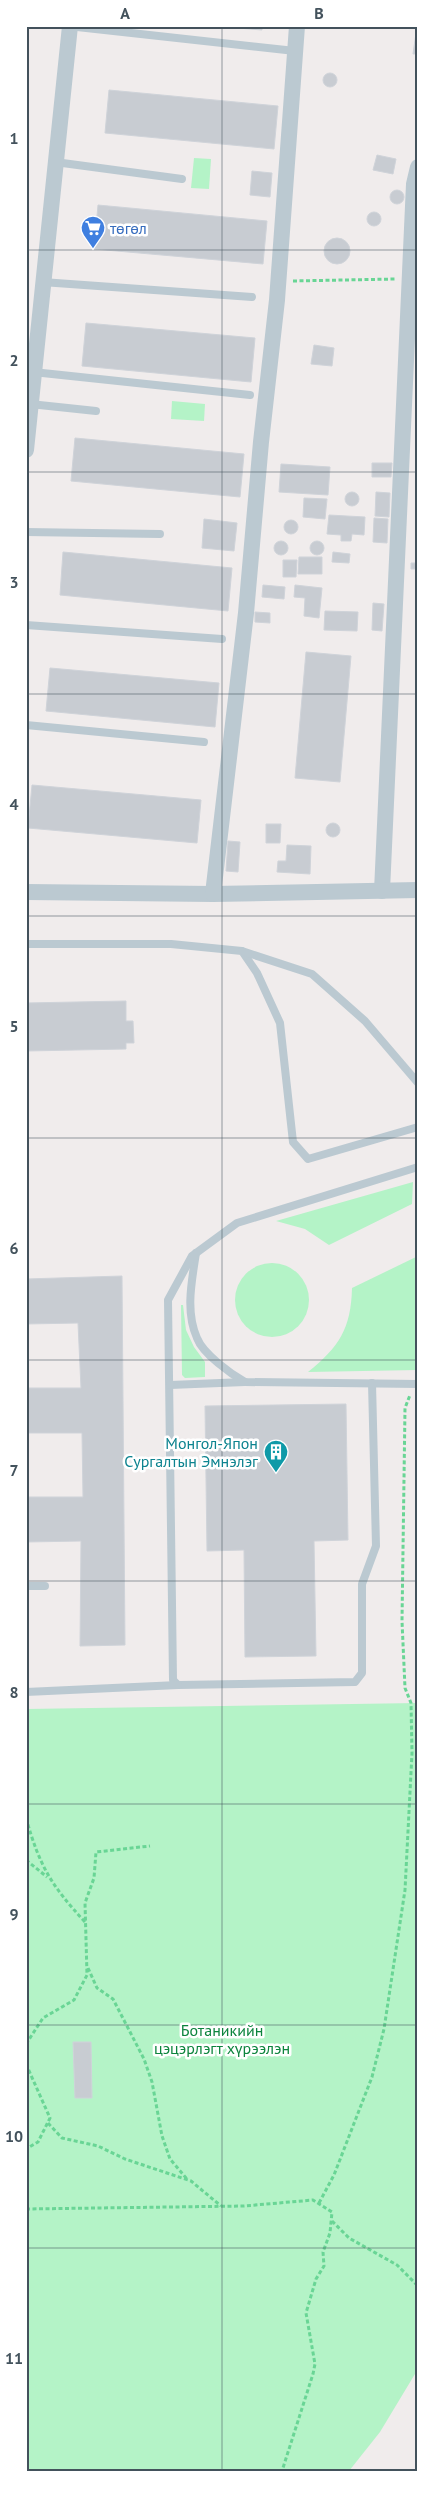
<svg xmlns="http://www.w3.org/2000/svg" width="444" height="2497" font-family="'PT Sans',sans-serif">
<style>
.green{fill:#b4f3c7}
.building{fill:#c8ccd2;stroke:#cfd3d9}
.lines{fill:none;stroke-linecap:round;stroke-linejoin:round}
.path{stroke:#69d595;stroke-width:3;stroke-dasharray:4 2.5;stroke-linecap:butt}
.service{stroke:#bbc9d1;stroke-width:8}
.minor{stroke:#bbc9d1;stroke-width:16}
.grid{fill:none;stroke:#43525c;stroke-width:1;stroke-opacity:0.55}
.labels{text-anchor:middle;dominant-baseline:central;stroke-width:5;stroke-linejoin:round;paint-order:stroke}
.shop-label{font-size:16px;fill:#366cbe;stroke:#fff;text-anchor:start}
.culture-label{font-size:16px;fill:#0d838f;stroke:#fff;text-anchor:end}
.park-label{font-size:16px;fill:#0c843d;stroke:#fff}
.neatline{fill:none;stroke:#43525c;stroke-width:2}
.grid-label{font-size:16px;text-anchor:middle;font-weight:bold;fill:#43525c}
</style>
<rect width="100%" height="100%" fill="#f0ecec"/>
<g class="green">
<polygon points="194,158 211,159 209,189 191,188"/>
<polygon points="172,401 205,404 204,421 171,419"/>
<polygon points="413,1182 412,1204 329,1245 305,1229 276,1221"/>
<path d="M418,1256V1370L308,1372C339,1347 351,1329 352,1288Z"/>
<circle cx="272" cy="1300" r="37"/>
<polygon points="181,1305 183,1305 186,1330 194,1347 205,1362 205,1377 185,1378 182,1375"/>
<polygon points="418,1703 418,2369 380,2432 349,2471 26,2471 26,1709"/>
</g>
<g class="building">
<polygon points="213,26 262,26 262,30"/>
<polygon points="417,26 418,26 418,54 413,54"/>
<circle cx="330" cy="80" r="7"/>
<polygon points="109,90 278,106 274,149 105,133"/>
<polygon points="377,155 396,159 393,174 373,170"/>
<polygon points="252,171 272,173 270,197 250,195"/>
<circle cx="397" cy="197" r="7"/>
<polygon points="98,205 267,221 263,264 94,249"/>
<circle cx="374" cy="219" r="7"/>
<circle cx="337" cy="251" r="13"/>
<polygon points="86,323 255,338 251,382 82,366"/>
<polygon points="314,345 334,348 332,366 311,364"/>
<polygon points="75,438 244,454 240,497 71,481"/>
<polygon points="372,463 392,463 391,477 372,477"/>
<polygon points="281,464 330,467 328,495 279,492"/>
<polygon points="376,492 390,493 389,517 375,516"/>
<circle cx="352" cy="499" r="7"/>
<polygon points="304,498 327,499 325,519 303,517"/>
<polygon points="329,515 365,517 364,535 352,534 351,541 341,541 341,535 327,534"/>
<polygon points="374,518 388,519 387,543 373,542"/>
<polygon points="204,519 237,523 234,551 202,548"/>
<circle cx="291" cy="527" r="7"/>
<circle cx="317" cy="548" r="7"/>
<circle cx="281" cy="548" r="7"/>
<polygon points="63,552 232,568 228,611 60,595"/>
<polygon points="333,552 350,554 349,563 332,562"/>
<polygon points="299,557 322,557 322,574 298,574"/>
<polygon points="283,560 297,560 296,577 283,577"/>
<polygon points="411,563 418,563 418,577 416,569 411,569"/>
<polygon points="263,585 285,587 284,599 262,597"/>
<polygon points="295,585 322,588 319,618 304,616 305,598 294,597"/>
<polygon points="373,603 384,604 382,631 372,630"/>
<polygon points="325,611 358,612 357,631 324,630"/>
<polygon points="255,612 270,613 270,623 255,622"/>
<polygon points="306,652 351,656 340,782 295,778"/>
<polygon points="50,668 219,683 215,727 46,711"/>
<polygon points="32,785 201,800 197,843 28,828"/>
<circle cx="333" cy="830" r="7"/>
<polygon points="266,824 281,824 280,843 266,843"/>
<polygon points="228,841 240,842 238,872 226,871"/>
<polygon points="287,845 311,846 310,874 277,872 278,861 286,861"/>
<polygon points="126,1001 126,1021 133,1021 134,1043 126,1043 126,1049 26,1051 26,1003"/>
<polygon points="122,1276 125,1645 80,1646 81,1541 26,1542 26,1497 83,1497 82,1433 26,1433 26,1388 81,1388 78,1323 26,1324 26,1279"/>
<polygon points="346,1404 348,1540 314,1541 316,1656 245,1657 244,1550 207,1551 205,1406"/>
<polygon points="73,2042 91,2042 92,2098 75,2098"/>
</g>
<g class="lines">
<g class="path">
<polyline points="293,281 395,279"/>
<path d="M26,1818C40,1867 51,1885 85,1922"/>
<polyline points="26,1860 47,1877"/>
<polyline points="88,1968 97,1988 113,1999 144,2059 152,2082 162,2136 170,2159 187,2179"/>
<polyline points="26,2044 43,2018 74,2000 87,1975 85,1903 94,1878 96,1852 150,1846"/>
<polyline points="26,2064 50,2118 38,2142 26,2149"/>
<polyline points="48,2123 62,2138 98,2146 125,2159 191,2181 221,2206"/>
<polyline points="319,2203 334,2175 372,2077 384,2029 405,1890 412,1753 411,1703 405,1688 402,1621 405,1408 410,1395"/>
<polyline points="26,2209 244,2206 313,2200 332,2212 330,2233 323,2252 324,2266 316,2279 306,2313 315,2364 313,2374 282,2471"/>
<polyline points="332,2221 349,2238 397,2265 418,2286"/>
</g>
<g class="service">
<polyline points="68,26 295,51"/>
<polyline points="55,162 182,179"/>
<polyline points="42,282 252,297"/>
<polyline points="33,372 250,395"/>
<polyline points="30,404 96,411"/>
<polyline points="26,532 160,534"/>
<polyline points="26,625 222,639"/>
<polyline points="26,725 204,742"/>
<polyline points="26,944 171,944 242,951 257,973 280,1023 293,1142 308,1159 418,1127"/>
<polyline points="242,951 312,974 365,1021 418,1083"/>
<path d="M196,1253C192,1280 185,1311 197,1338C203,1354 231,1374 245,1382L418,1384"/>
<polyline points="372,1383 376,1546 362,1584 362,1673 355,1682 178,1685 173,1680 168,1300 192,1256 237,1223 418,1167"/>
<polyline points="170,1385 245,1382"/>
<polyline points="26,1586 45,1586"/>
<polyline points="26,1692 178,1685"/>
</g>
<g class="minor">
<polyline points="26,450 70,26"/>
<polyline points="382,891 414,184 418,167"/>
<polyline points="26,892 213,894 418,890"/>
<polyline points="213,894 246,613 261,442 277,300 297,26"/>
</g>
</g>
<path class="grid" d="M222,26V2471M26,250H418M26,472H418M26,694H418M26,916H418M26,1138H418M26,1360H418M26,1581H418M26,1804H418M26,2025H418M26,2248H418"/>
<defs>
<symbol id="supermarket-pin" viewBox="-11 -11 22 30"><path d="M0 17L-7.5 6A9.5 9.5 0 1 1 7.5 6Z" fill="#3f7fe0" stroke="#fff"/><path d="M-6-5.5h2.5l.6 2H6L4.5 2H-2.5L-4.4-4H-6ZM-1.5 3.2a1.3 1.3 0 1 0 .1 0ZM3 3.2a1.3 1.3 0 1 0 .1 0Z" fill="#fff"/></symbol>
<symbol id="building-pin" viewBox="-11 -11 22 30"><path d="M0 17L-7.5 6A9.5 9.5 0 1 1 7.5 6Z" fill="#0f9aa8" stroke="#fff"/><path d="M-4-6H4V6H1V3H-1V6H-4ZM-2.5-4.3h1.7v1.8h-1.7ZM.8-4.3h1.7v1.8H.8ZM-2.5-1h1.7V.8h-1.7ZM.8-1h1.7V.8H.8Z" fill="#fff"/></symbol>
</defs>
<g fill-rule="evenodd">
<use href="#supermarket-pin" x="79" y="214" width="28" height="38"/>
<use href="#building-pin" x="262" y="1438" width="28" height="38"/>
</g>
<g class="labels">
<g class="shop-label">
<text x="110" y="228">төгөл</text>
</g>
<g class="culture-label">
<text x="258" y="1443">Монгол-Япон<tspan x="258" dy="18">Сургалтын Эмнэлэг</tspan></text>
</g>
<g class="park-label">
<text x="222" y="2030">Ботаникийн<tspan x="222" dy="18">цэцэрлэгт хүрээлэн</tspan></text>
</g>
</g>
<rect width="444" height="2497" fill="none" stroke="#ffffff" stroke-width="55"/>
<rect x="28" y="28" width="388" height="2442" class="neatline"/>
<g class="grid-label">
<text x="125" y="19">A</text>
<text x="319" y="19">B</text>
<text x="14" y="144">1</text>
<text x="14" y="366">2</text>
<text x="14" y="588">3</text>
<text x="14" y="810">4</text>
<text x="14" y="1032">5</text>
<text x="14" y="1254">6</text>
<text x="14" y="1476">7</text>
<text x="14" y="1698">8</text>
<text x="14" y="1920">9</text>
<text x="14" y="2142">10</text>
<text x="14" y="2364">11</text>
</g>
</svg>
